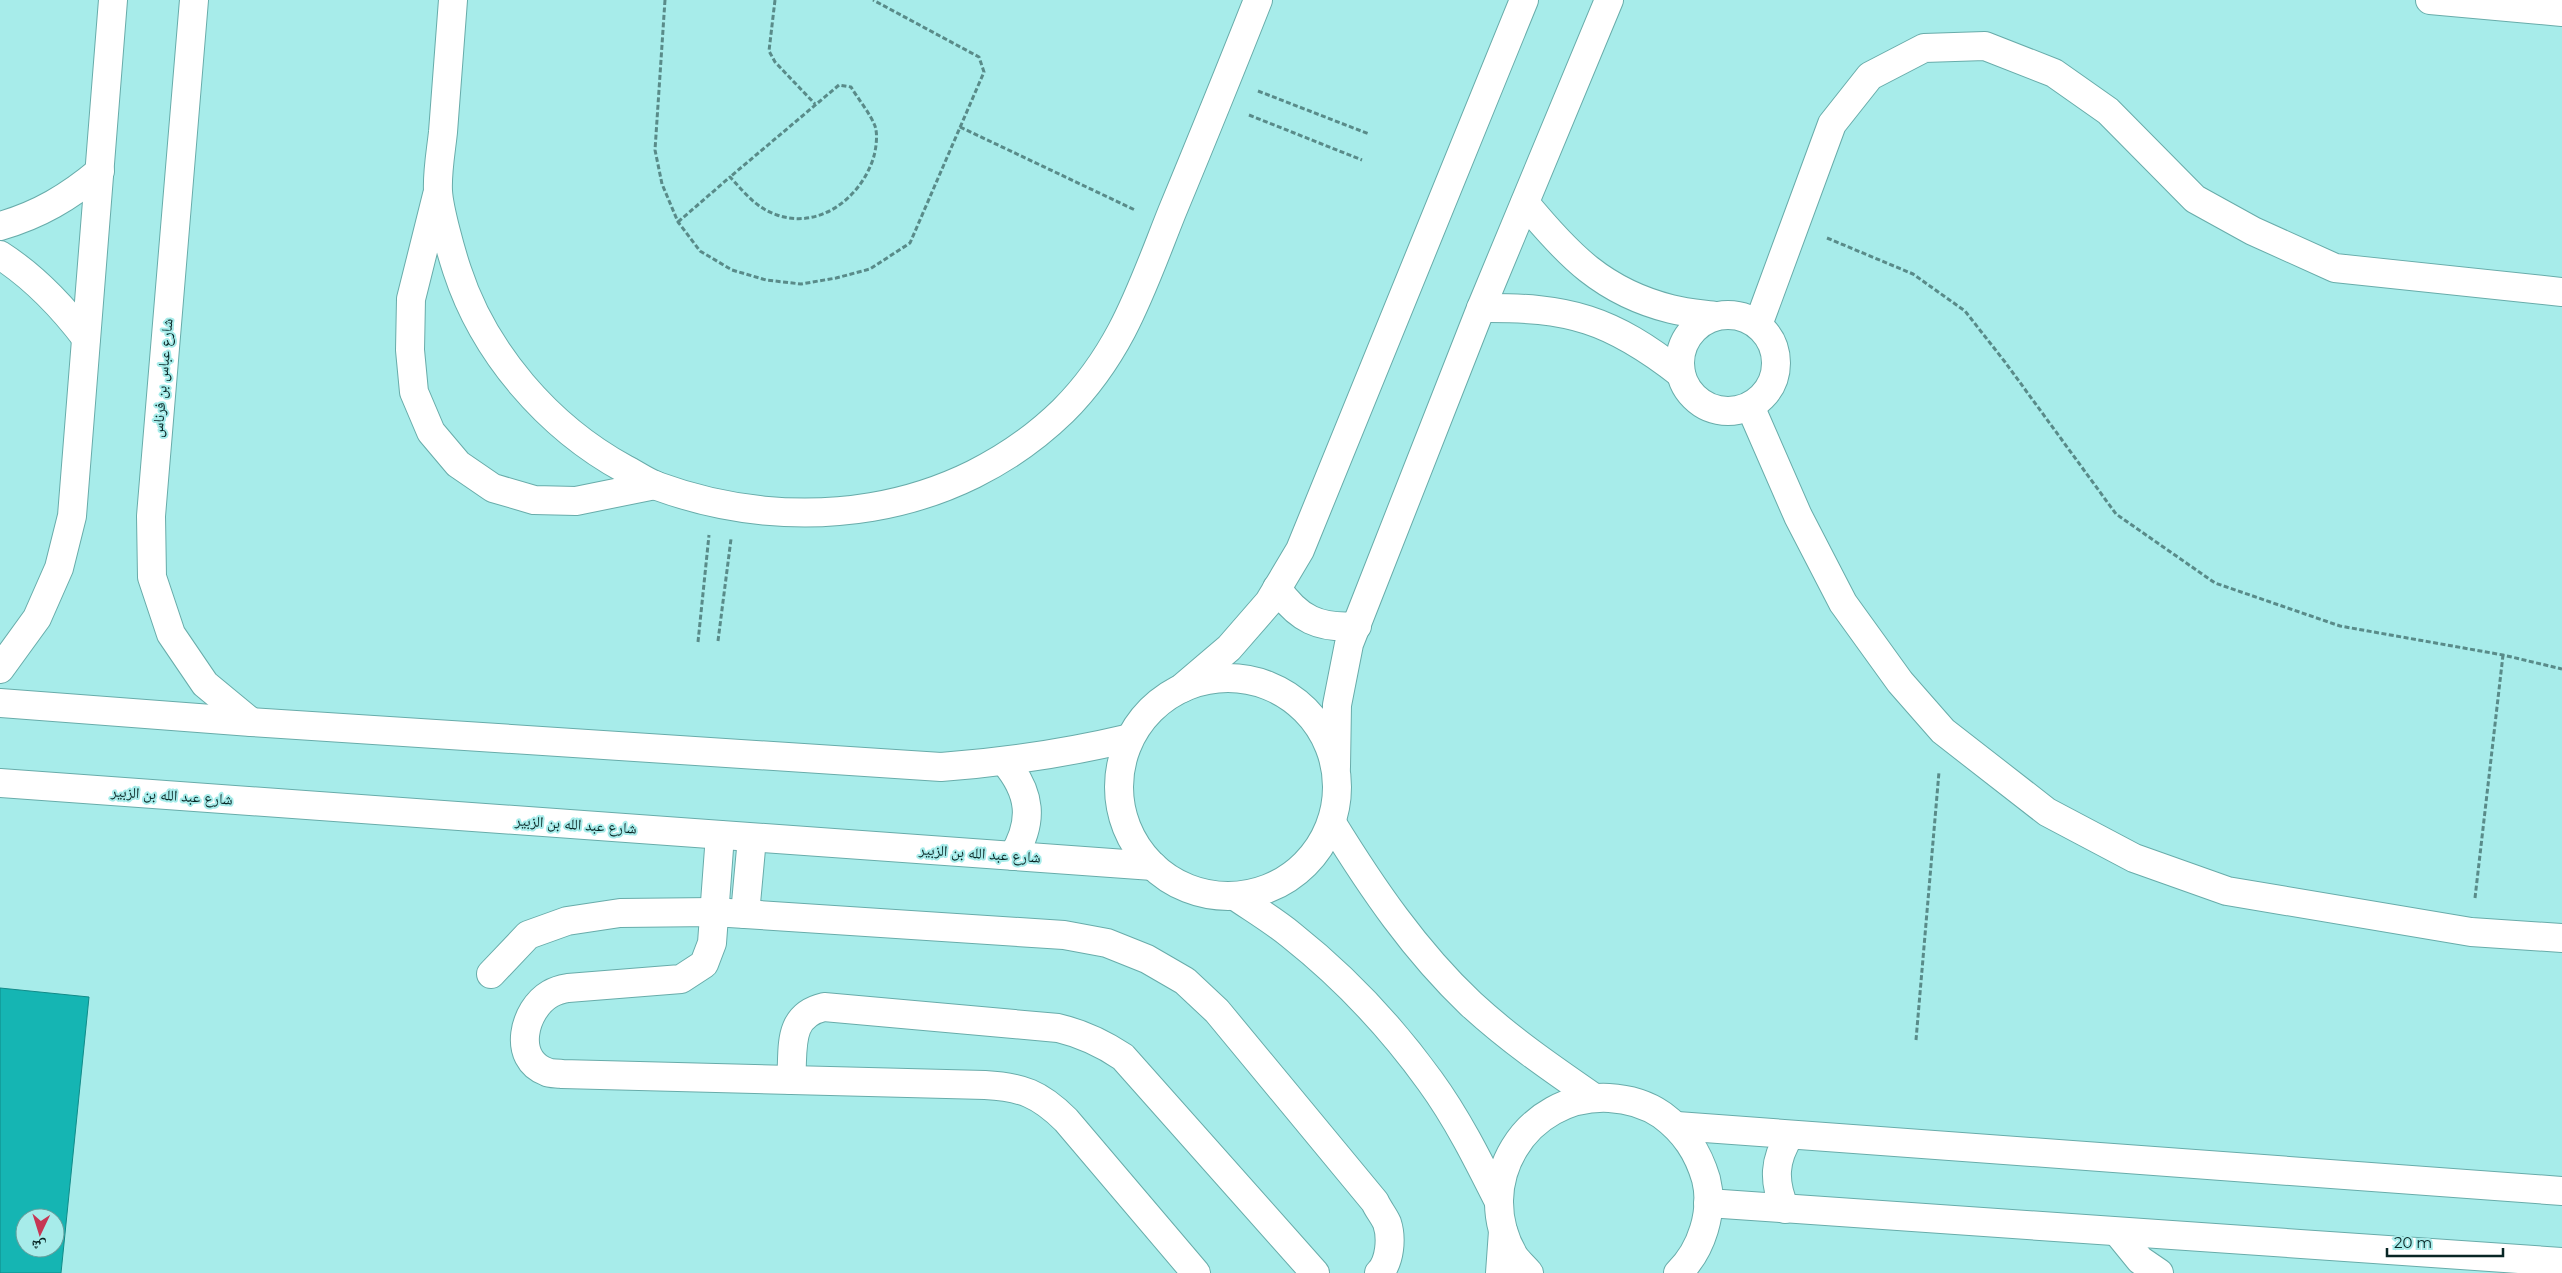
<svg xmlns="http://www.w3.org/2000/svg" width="2562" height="1273" font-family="Montserrat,'Noto Naskh Arabic',sans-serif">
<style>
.water{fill:#15b5b3;stroke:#118a88;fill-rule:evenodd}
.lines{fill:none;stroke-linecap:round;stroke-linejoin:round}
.minor-casing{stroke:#68acaa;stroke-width:30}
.path{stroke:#598b89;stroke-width:3;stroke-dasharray:5 2.5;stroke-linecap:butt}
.minor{stroke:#fff;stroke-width:28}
.labels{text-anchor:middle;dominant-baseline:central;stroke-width:4;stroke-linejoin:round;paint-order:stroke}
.street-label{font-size:15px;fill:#082625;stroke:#a7ecea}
</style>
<rect width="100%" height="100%" fill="#a7ecea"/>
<path class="water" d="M0,988L89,997L61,1273H0ZM25,1218H55V1248H25Z"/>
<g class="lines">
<defs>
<g id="minor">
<polyline points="194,0 151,516 152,577 171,634 205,684 251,722"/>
<path d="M453,0C450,44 446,88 443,132C441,151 437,172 438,191C439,209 451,252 457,270C484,353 548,427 625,469C635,474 646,482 657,486C796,537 955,516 1063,411C1122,352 1142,287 1172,212C1201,142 1230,71 1258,0"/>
<polyline points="2430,0 2562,12"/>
<polyline points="437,195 411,299 410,350 414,392 431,432 458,464 493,488 534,500 576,501 655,485"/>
<path d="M1525,203C1568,255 1603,292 1671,309C1686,313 1702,314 1717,316"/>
<path d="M0,226C39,215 69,197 100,171"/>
<path d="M0,255C34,277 61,305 86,338"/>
<path d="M1481,308C1569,307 1611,319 1681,374"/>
<circle cx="1728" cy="363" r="48"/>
<polyline points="1758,325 1832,124 1870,76 1924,48 1985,46 2054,73 2108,111 2195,199 2253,231 2335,268 2562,292"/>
<polyline points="1750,406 1798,516 1843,603 1900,682 1943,731 2047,812 2134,858 2227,891 2471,932 2562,938"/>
<path d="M1277,588C1298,619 1319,629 1357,626"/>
<polyline points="0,669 37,618 59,568 72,516 113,0"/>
<circle cx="1228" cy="787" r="109"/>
<polyline points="1182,688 1229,648 1269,602 1300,550 1524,0"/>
<path d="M0,703L251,722L941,767C1006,762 1067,753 1130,738"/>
<path d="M1005,762C1031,793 1034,821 1013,856"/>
<polyline points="1336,767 1337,705 1349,644 1481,308 1609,0"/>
<polyline points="0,783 1153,866"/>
<path d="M1332,823C1372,888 1415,951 1471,1004C1509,1039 1551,1068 1593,1097"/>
<path d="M720,835L712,943L704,964L681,979L568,988C562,989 555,991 550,994C524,1009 511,1059 547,1072C551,1074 557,1073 562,1074L985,1085C1022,1087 1040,1094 1066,1120L1196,1273"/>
<path d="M1235,896C1254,909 1274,921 1291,935C1344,977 1391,1027 1430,1081C1457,1118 1478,1160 1498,1200"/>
<polyline points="745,914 752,838"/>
<path d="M491,974L528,935L567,921L620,913L713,912L1064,935L1107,943L1147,959L1185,981L1217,1011L1375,1202C1378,1209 1384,1216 1387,1223C1392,1238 1390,1262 1379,1273"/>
<path d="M791,1080C794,1049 786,1016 824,1007L1058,1028C1083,1034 1102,1043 1123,1057L1315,1273"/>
<polyline points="1677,1126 2562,1191"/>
<polyline points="1708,1203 2562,1262"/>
<path d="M1785,1209C1773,1181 1774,1160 1790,1135"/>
<polyline points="2118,1233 2140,1260 2159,1273"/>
<polyline points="1500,1273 1503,1231"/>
<path d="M1529,1273C1524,1267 1518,1262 1514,1256C1471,1183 1526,1094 1609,1098C1628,1099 1646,1104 1662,1115C1685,1132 1698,1152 1706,1179C1714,1211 1702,1250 1678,1273"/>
</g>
</defs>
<use href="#minor" class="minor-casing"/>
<g class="path">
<polyline points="665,0 655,150 662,184 678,222 700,251 732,270 766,280 801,284 836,278 870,269 910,243 984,72 979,57 873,0"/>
<polyline points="775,0 769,51 775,62 815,104"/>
<polyline points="1258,91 1369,134"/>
<polyline points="1249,115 1362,160"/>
<polyline points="960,127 1135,210"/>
<path d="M678,222L730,177C745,193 756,208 777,215C820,230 862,197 874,156C876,148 878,135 875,126C870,113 858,99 851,87L839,85L730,177"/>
<polyline points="1827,238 1913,274 1965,311 2005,362 2116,514 2215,583 2340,626 2503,655 2562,669"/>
<polyline points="718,641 731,539"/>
<polyline points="698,642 709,535"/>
<polyline points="2475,898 2503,655"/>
<polyline points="1916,1040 1939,772"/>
</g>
<use href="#minor" class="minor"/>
</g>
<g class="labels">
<g class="street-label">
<text transform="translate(162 378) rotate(-85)">شارع عباس بن فرناس</text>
<text transform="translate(172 795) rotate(4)">شارع عبد الله بن الزبير</text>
<text transform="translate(576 824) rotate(4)">شارع عبد الله بن الزبير</text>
<text transform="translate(980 853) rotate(4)">شارع عبد الله بن الزبير</text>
</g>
</g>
<g transform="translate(40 1233) rotate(184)"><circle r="24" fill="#a7ecea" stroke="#679d9b"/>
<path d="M0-4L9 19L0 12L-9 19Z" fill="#c63654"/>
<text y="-8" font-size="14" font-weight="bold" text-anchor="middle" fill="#082625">ش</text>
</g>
<path d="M2387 1248v8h116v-8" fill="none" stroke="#082625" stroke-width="2.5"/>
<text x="2394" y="1248" font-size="15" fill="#082625" stroke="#a7ecea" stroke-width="4" paint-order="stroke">20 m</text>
</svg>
